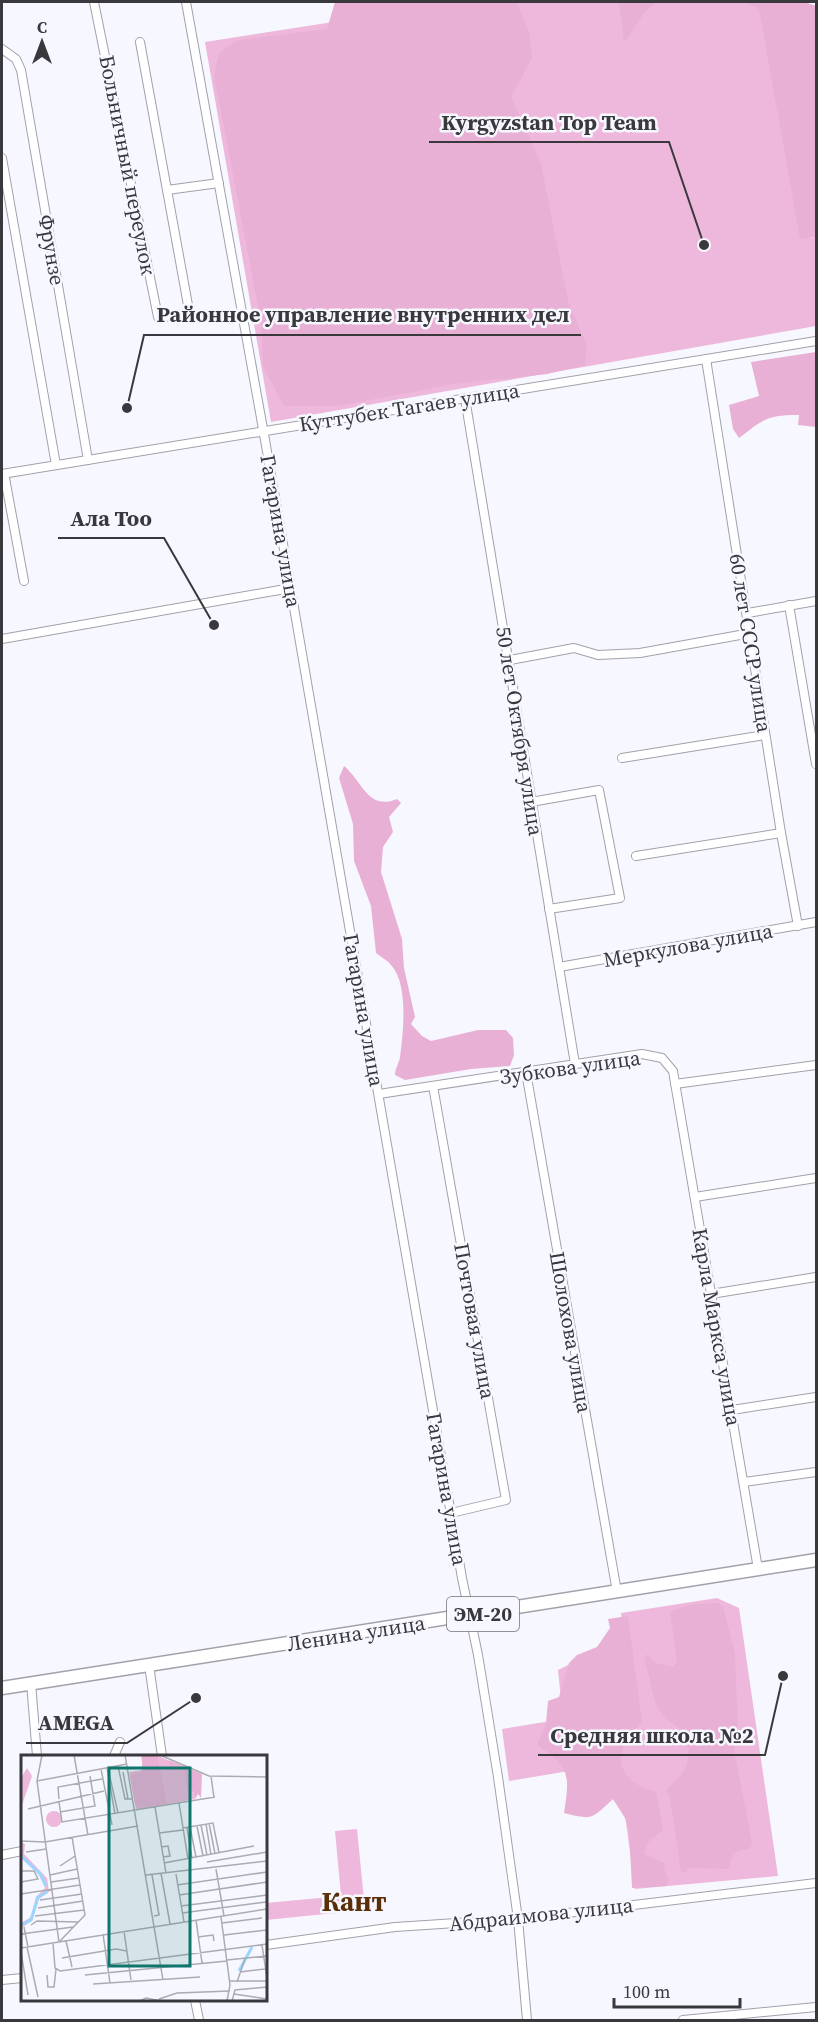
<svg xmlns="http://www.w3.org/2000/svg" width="818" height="2022" font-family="'Source Serif 4',serif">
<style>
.green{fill:#edb8db}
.forest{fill:#e9b0d5}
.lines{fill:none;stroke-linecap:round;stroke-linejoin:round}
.street-casing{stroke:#a2a1ab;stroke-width:10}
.primary-casing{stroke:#a2a1ab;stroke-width:15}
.street{stroke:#fff;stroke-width:8}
.primary{stroke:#fff;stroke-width:12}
.labels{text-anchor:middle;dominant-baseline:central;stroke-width:5;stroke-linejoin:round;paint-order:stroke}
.shield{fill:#f7f7ff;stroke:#727277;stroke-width:1.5}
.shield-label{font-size:20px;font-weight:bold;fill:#39393d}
.street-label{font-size:21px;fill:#39393d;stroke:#f7f7ff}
.district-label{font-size:27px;font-weight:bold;fill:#5a2e07;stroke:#f7f7ff}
.inset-river{fill:none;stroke:#9bd6ff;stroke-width:3}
.inset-road{fill:none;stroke:#ababb1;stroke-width:1.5}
.view{fill:#0f766e;fill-opacity:0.15;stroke:#0f766e;stroke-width:3}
.inset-edge{fill:none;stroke:#39393d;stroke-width:3}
.leader{fill:none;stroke:#39393d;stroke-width:2}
.callout-dot{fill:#39393d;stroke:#f7f7ff;stroke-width:2}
.callout-label{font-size:22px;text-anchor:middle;font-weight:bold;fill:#39393d;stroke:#f7f7ff;stroke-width:5;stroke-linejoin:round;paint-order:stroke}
</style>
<rect width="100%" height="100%" fill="#f7f7ff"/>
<g class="green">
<polygon points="343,2 766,2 810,238 816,237 816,326 271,422 205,42 346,20"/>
<polygon points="717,1598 739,1608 778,1876 635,1889 624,1808 575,1770 509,1781 502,1729 563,1719 558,1670 623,1638 621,1613"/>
<polygon points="357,1829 365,1910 266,1920 266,1903 341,1896 335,1831"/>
</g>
<g class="forest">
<polygon points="335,2 517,2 530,35 532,58 511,97 541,163 568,301 587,346 585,365 547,374 453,384 339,406 284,406 263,366 261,321 214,76 219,53 238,40 327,29"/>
<path d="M619,2H657C641,11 637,28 624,42Z"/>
<polygon points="745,2 805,2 816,6 816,237 800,239 759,9"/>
<path d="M816,352V427L798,425L799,415C767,415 764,419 739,438L733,429L729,405L759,396L751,362Z"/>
<path d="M344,766C363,782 368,811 397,799L401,803L389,817L393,832L383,847L381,872L402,939L404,968L415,1017L411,1024L422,1036L431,1041L478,1030H506L513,1038L514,1055L510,1066L471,1069L405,1080L395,1075C395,1068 399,1064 400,1057C403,1034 409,984 391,965C387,960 381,957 376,953L371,906L354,861L353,824L339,778Z"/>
<path d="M719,1603L723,1607L735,1653L738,1733L734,1749L752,1843L750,1848L733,1853L729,1869L690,1868L686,1872H681L670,1798L666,1790C688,1771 694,1759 684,1731C648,1711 656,1694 644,1659L647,1654L655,1663L673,1667L677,1662L670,1611L693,1604Z"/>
<path d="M628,1616L642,1722C635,1730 626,1739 623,1749C615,1773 636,1788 656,1791L663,1830L647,1843L644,1854L665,1863L664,1869L669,1880L666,1886L632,1888L629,1830L625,1818L613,1799C592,1818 594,1821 564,1813C570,1775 570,1766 537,1745L546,1723L548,1701L559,1697L569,1663L577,1655L597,1647L610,1628L608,1619Z"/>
</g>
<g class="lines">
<defs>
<g id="street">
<polyline points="94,2 158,317 242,314"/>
<polyline points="186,2 265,440 462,1578 478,1655 498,1777 518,1919 527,2020"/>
<polyline points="140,42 190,316"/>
<polyline points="2,49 16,59 21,70 88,460"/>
<polyline points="2,158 56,465"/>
<polyline points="167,190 219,183"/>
<polyline points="706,359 781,833 798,926"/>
<polyline points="465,398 575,1064"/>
<polyline points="2,474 816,341"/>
<polyline points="2,474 5,478 24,581"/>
<polyline points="789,605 816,764"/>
<polyline points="748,613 816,601"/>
<polyline points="2,639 291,588"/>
<polyline points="510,660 574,648 598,655 640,653 751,633"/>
<polyline points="622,758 765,735"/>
<polyline points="531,802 599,790 620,898 549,909"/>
<polyline points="636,856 781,833"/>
<polyline points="559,967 816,922"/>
<polyline points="526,1072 617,1592"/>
<polyline points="675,1084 816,1065"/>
<polyline points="433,1086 506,1500 451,1513"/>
<polyline points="379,1094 642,1054 662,1058 673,1071 758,1569"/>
<polyline points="695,1197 816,1178"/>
<polyline points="711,1294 816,1277"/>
<polyline points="732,1410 816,1397"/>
<polyline points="744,1482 816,1472"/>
<polyline points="149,1665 162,1756"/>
<polyline points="31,1683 37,1756"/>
<polyline points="114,1756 120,1742"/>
<polyline points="2,1855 22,1851"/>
<polyline points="266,1945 395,1927 518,1919 816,1883"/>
<polyline points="2,1980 22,1978"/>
<polyline points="195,2000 199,2020"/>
<polyline points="683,2020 816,2007"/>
</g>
<polyline id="primary" points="2,1688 816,1560"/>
</defs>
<use href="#street" class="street-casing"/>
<use href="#primary" class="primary-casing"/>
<use href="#street" class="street"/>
<use href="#primary" class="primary"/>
</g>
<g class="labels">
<rect class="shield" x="447" y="1597" width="72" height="34" rx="4.5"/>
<g class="shield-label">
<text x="483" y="1614">ЭМ-20</text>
</g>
<g class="street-label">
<text transform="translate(128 165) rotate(79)">Больничный переулок</text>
<text transform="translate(52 250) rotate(80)">Фрунзе</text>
<text transform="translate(409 407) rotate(-9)">Куттубек Тагаев улица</text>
<text transform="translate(281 531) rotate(80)">Гагарина улица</text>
<text transform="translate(751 643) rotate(81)">60 лет СССР улица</text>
<text transform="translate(520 731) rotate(81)">50 лет Октября улица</text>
<text transform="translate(688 945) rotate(-10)">Меркулова улица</text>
<text transform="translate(364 1010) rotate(80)">Гагарина улица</text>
<text transform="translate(570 1067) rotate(-8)">Зубкова улица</text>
<text transform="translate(475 1321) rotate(80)">Почтовая улица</text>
<text transform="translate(717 1327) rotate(80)">Карла Маркса улица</text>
<text transform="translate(571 1332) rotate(80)">Шолохова улица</text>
<text transform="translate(447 1489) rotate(80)">Гагарина улица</text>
<text transform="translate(356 1633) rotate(-9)">Ленина улица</text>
<text transform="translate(541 1914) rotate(-6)">Абдраимова улица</text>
</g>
<g class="district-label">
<text x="354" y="1901">Кант</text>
</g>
</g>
<g transform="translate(21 1755)">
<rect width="246" height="246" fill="#f7f7ff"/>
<path d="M120,0H135L163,12L168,37L172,36L174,44L115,55L108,17L122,15ZM6,13L11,21L0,53V23ZM25 64a8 8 0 1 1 16 0a8 8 0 1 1-16 0ZM0,87L4,89L3,99L26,123L28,137L18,144L11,166L0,173V168L10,162L15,142L24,133L19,119L0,102Z" fill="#edb8db"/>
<path d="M122,0L137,3L146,49L116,53L114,49L109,21L121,16ZM148,5L181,19L180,43L177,39L174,44L172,36L167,37L163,14L154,10L150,17Z" fill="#e9b0d5"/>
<path class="inset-river" d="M0,101L19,119L25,131M0,170L10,165L17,142L26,137M218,216L231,192"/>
<path class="inset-road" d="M21,0L16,26L38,187M53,0L67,80M104,0L142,225M139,0L188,21L246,22M97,11L104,44H112M86,13L94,59M80,14L91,70M102,17L107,44M88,18L97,58M190,21L193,43M16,26L106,9M38,44L37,32L81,24M38,47L41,67L194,42M158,48L167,104M134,52L145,118M7,54L83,36M39,57L74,51L69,21M188,68L194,99M185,69L190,100M180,70L186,100M176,71L182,101M169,72L175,102M162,73L192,68L198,98M166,73L171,103M138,78L162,75M0,86L24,87L117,71M140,92L147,91L149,101L142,102M5,97L25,94M186,107L246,97M143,108L233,91M39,111L54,101M195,114L203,161M0,116H13L17,124L0,127M140,118L149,169M155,119L163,167M29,120L56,114M125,120L246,106M131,120L138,160L133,161M30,127L58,123M156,130L246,117M0,139L59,130M158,140L246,127M19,145L61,139M160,151L246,140M17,153L62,146M161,158L245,147M14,161L63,155M200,162L209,230L206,246M175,165L181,208M201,168L241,163M10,170L16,166L57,167M3,172L7,192M103,176L110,225M0,179L52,172M82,179L89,228M203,180L246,175M177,182L192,180L193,186M39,186L64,160L51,82M45,186L51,212M32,188L34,213L39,216L246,189M241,190L246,223M6,192L17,242M0,193L246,154M0,197L7,240M41,203L95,194L106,196M206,205L246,201M219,217L244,214M26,220L27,232H33L35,214M64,220L206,206M209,226H246M216,227L224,204M72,229L179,222M213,239L246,244M138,244L156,238L209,236M119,246L125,243L140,246M211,246L214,235L246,232"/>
<path class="view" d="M88,13H169V211H88Z"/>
<rect width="246" height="246" class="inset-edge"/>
</g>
<path class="leader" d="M704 245L669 142H429M127 408L144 335H581M214 625L164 538H58M196 1698L127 1743H26M783 1676L765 1755H538"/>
<g class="callout-dot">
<circle cx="704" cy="245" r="6"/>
<circle cx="127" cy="408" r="6"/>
<circle cx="214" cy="625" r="6"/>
<circle cx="196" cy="1698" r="6"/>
<circle cx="783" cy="1676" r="6"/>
</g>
<g class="callout-label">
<text x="549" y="130">Kyrgyzstan Top Team</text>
<text x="363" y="322">Районное управление внутренних дел</text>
<text x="111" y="526">Ала Тоо</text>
<text x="76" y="1730">AMEGA</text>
<text x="652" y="1743">Средняя школа №2</text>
</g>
<rect width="818" height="2022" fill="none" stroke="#39393d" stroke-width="6"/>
<g transform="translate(42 42)" stroke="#f7f7ff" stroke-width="4.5" paint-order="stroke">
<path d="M0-4.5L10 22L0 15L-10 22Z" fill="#39393d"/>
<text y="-9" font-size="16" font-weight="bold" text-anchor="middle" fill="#39393d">С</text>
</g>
<path d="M614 1998v9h126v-9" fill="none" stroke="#39393d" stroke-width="3"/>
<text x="623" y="1998" font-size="18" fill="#39393d" stroke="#f7f7ff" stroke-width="4.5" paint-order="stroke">100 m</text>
</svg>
